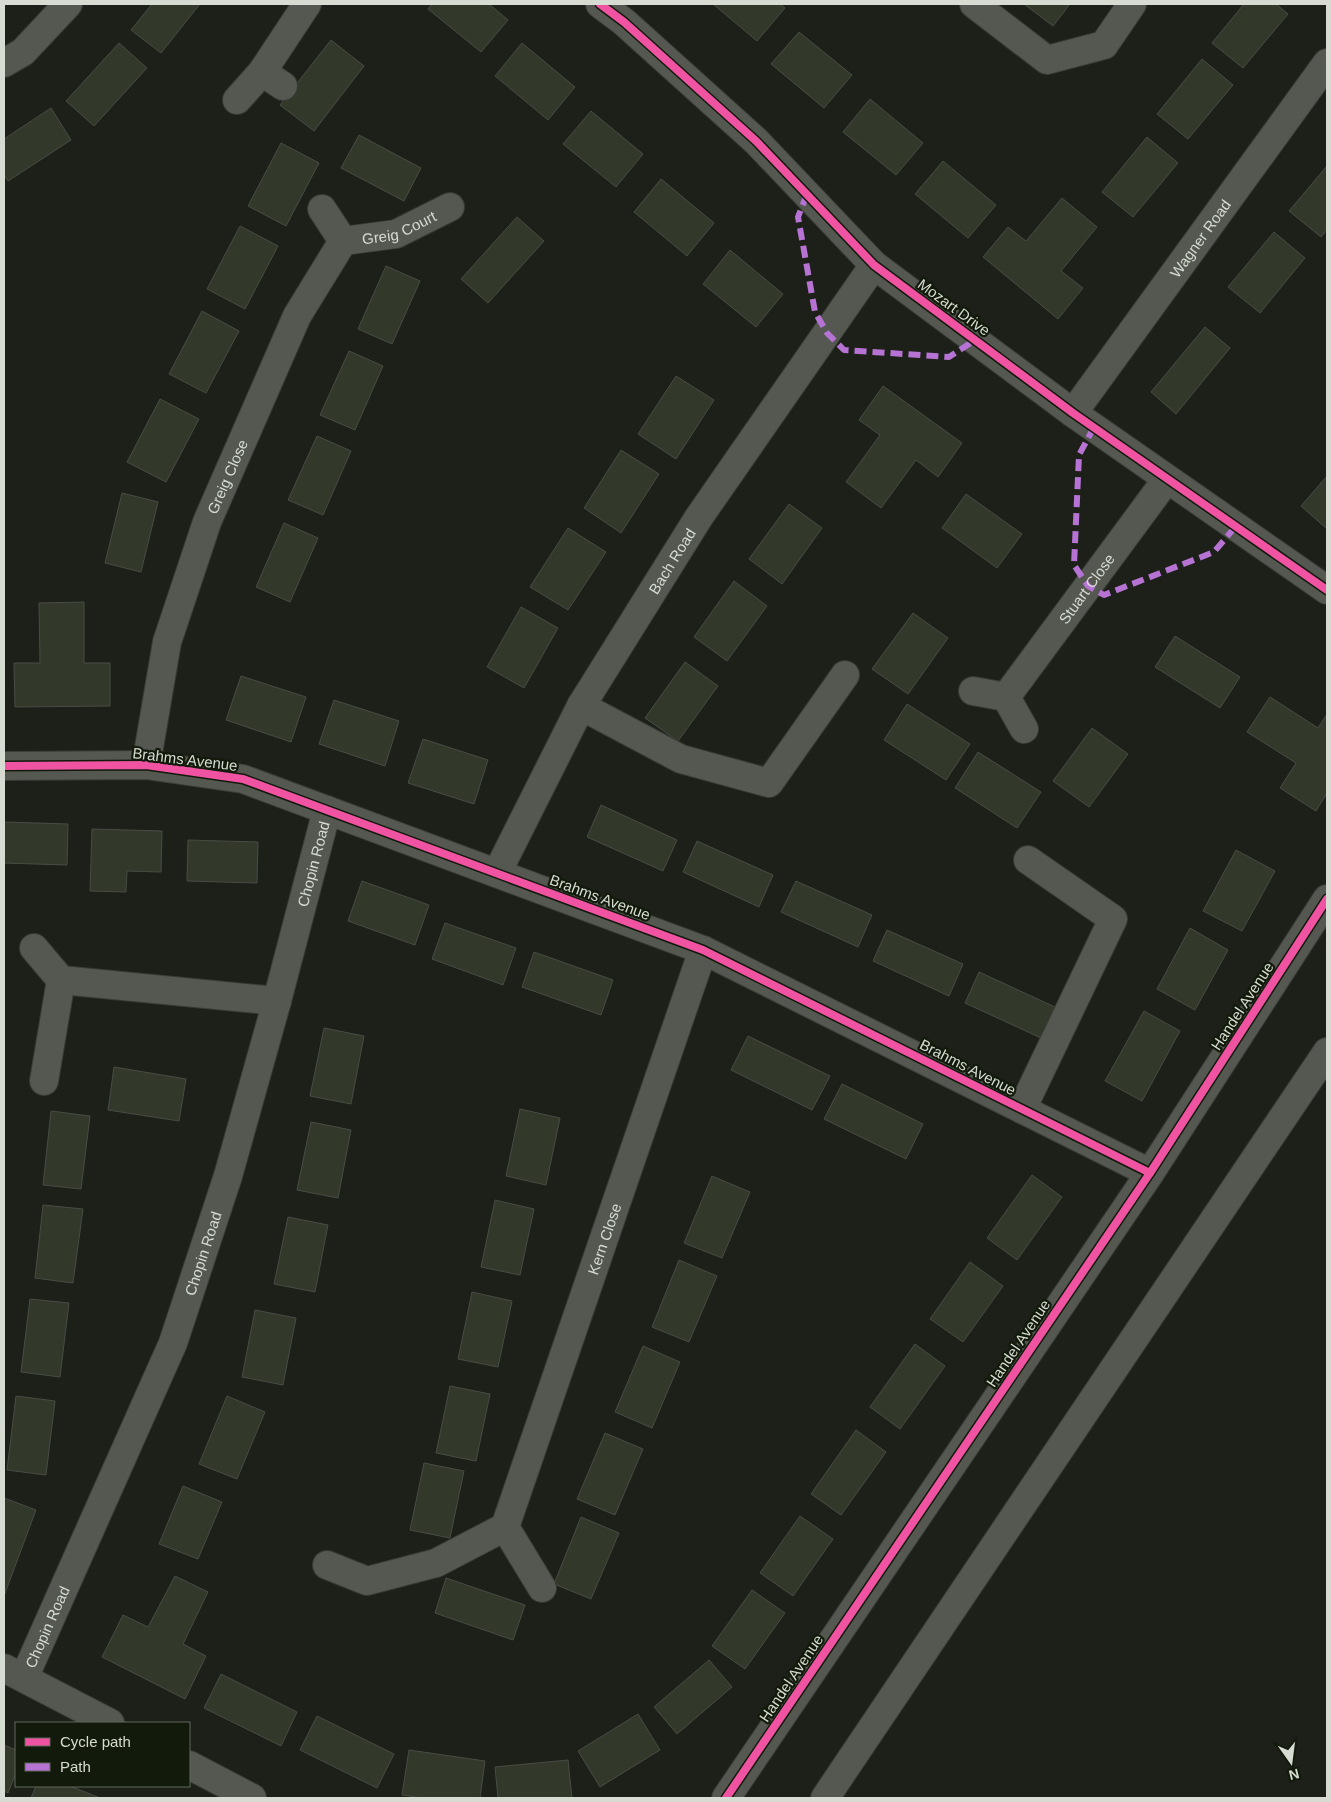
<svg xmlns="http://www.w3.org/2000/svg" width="1331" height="1802" font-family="Arial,sans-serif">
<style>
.building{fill:#32392a;stroke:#484c45}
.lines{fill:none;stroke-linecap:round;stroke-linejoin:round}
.minor-casing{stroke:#383b35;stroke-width:30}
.minor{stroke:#545851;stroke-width:28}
.quiet{stroke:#b673d3;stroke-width:6;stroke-dasharray:12 6;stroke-linecap:butt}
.cycleway-casing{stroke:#121a0b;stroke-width:11}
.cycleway{stroke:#f153a3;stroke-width:8}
.labels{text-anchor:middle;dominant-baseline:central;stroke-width:4.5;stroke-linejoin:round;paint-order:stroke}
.street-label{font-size:15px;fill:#d6dcd1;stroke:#121a0b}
</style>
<rect width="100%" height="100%" fill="#1c2018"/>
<g class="building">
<polygon points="152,4 200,4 161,53 131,30"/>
<polygon points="432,4 489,4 508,20 481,52 428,9"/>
<polygon points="713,4 780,4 785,8 757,41"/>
<polygon points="1024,4 1070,4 1053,26"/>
<polygon points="1244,4 1276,4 1288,14 1243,68 1212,43"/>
<polygon points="799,32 852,75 824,108 771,64"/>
<polygon points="331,40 364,66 314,131 280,105"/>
<polygon points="119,43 147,68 94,126 66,101"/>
<polygon points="522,43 575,87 548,120 495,76"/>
<polygon points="1202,59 1233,85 1188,139 1157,114"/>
<polygon points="870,99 923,143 896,175 843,132"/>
<polygon points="51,108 71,140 8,181 4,175 4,139"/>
<polygon points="591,111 643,154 616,187 563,144"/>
<polygon points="359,135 421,168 404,201 341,168"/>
<polygon points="1147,137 1178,163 1133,217 1102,192"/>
<polygon points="281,143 319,163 286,226 248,206"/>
<polygon points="943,161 996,205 968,238 915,194"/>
<polygon points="1327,166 1327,230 1321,237 1289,211"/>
<polygon points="661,179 714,223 687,256 634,212"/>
<polygon points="1062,198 1097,227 1061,271 1083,288 1058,319 983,257 1008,227 1026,241"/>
<polygon points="517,217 544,241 488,303 461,279"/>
<polygon points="240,226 278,246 245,309 207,289"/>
<polygon points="1274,232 1305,258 1260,313 1228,287"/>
<polygon points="730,250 783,294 756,327 703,284"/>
<polygon points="386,266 420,281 392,344 358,329"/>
<polygon points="202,311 239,331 206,393 169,374"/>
<polygon points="1205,327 1230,348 1176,414 1151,392"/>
<polygon points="349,351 383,366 355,430 320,415"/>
<polygon points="676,376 714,400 676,459 638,434"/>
<polygon points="883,386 962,443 938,477 916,460 881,508 846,482 880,435 859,420"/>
<polygon points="160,399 199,419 166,482 127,462"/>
<polygon points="317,436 351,451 323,515 288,500"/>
<polygon points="621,450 659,474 621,533 584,508"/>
<polygon points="1327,476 1327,529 1301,506"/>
<polygon points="122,493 158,502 141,572 105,563"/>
<polygon points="966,494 1022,534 997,568 942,528"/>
<polygon points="789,504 822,528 782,584 749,559"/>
<polygon points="284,523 318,538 290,602 256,587"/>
<polygon points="568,528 606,552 568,610 530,587"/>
<polygon points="734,581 767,606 727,661 694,637"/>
<polygon points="84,602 84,663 110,663 110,706 15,707 14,663 40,663 39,603"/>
<polygon points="521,607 558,628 524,688 487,667"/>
<polygon points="913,613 948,638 908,694 872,669"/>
<polygon points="1175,636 1240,677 1220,708 1155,667"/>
<polygon points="685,662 718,686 678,741 645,718"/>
<polygon points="241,676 306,697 291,742 226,720"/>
<polygon points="1270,697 1318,728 1327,714 1327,793 1316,811 1280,788 1296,763 1247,732"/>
<polygon points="334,700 399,721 385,766 319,744"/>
<polygon points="907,704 970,744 946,780 884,740"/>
<polygon points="1092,728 1128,754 1089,807 1053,781"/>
<polygon points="423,739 488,760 474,804 408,783"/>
<polygon points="978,752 1041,792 1017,828 955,788"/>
<polygon points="601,805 677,840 663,871 587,837"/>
<polygon points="4,822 68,824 67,865 4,863"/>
<polygon points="92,829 162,831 161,872 127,871 126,892 90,891"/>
<polygon points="188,840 258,842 257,883 187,881"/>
<polygon points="697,841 773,875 759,907 683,872"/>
<polygon points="1236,850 1275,871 1242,931 1203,911"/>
<polygon points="362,881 429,905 415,945 348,921"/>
<polygon points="796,881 872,915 858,947 781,912"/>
<polygon points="445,923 516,948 503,985 432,959"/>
<polygon points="1190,928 1228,950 1195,1010 1157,989"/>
<polygon points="887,930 963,964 949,996 873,961"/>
<polygon points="534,952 613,980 601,1015 522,987"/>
<polygon points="979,972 1055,1007 1041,1038 965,1003"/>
<polygon points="1144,1011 1180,1031 1142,1101 1105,1081"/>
<polygon points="324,1028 364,1036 351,1104 310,1096"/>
<polygon points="748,1036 830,1076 812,1110 731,1070"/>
<polygon points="114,1067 186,1079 179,1121 108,1110"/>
<polygon points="842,1084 923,1124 906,1159 824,1119"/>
<polygon points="520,1109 560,1118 546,1185 506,1176"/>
<polygon points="51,1111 90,1116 81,1189 43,1185"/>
<polygon points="311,1122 351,1130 338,1198 297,1190"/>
<polygon points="1032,1175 1062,1197 1017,1260 987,1238"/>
<polygon points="712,1176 750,1192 722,1258 684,1243"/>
<polygon points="495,1200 534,1209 520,1275 481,1267"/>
<polygon points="43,1205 83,1209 73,1283 35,1278"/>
<polygon points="288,1217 328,1225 315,1292 274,1284"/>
<polygon points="679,1260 717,1276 689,1342 652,1327"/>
<polygon points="970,1262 1003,1286 963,1342 930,1319"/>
<polygon points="472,1292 512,1301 498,1367 458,1359"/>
<polygon points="30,1299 69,1303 60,1377 21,1372"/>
<polygon points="255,1310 296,1318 283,1385 242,1377"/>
<polygon points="915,1344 945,1366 900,1429 870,1407"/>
<polygon points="643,1346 680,1362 652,1428 615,1412"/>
<polygon points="450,1386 490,1394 476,1461 436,1453"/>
<polygon points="16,1396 55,1401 46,1475 7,1470"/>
<polygon points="227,1396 265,1412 237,1479 199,1464"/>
<polygon points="856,1430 886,1452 841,1515 811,1494"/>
<polygon points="605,1433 643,1449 615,1515 577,1499"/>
<polygon points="424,1463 464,1471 450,1538 410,1530"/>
<polygon points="183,1486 222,1502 198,1559 159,1544"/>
<polygon points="4,1498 36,1510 4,1596"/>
<polygon points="800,1516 833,1539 793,1596 760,1573"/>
<polygon points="581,1517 619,1533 591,1599 554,1584"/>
<polygon points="175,1576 208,1592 183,1644 206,1656 185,1699 102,1657 123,1615 148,1627"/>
<polygon points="446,1578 525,1605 513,1640 435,1613"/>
<polygon points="752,1590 785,1613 745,1669 712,1646"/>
<polygon points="709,1660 732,1687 677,1734 654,1707"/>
<polygon points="221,1674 297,1712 281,1746 204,1708"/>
<polygon points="638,1714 660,1750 600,1787 578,1751"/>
<polygon points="317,1716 394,1754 377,1788 300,1750"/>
<polygon points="4,1745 16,1750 16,1773 8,1793 4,1791"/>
<polygon points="409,1750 485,1761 480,1798 422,1798 402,1795"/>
<polygon points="568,1760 572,1798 498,1798 495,1767"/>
<polygon points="36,1786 70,1786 100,1798 31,1798"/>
</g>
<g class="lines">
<defs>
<g id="minor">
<polyline points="600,4 624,22 756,141 874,265 1073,413 1327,590"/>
<polyline points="974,4 1047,60 1104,45 1132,4"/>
<polyline points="4,63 23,52 68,4"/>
<polyline points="262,72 283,86"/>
<polyline points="237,100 262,72 307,4"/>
<path id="s1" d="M343,241L396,234L450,207"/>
<path id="s2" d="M1073,413L1327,63"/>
<polyline points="973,691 1006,697 1024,729"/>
<path id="s3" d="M1006,697L1167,479"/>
<polyline points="581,706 681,759 769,783 845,675"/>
<path id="s4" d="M146,765L167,642L207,522L297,316L343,241L322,209"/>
<polyline points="4,766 146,765 243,779 703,950 1150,1173"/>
<path id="s5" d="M497,873L581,706L699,517L874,265"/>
<polyline points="34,948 61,980 277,1001"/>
<polyline points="44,1081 61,980"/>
<polyline points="1022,1109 1113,919 1028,860"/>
<polyline points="327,1565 367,1581 436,1563 505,1527"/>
<path id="s6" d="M542,1588L505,1527L703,950"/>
<polyline points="4,1668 110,1723"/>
<path id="s7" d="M24,1678L173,1343L228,1176L277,1001L327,810"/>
<polyline points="189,1765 252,1798"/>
<polyline points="726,1798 1150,1173 1327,899"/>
<polyline points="825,1798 1327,1052"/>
</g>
</defs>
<use href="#minor" class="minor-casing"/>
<use href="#minor" class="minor"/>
<g class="quiet">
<polyline points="807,194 798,217 815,312 827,333 844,350 949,357 975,340"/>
<polyline points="1094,427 1079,455 1074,565 1088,586 1104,595 1214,552 1236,526"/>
</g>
<defs>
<g id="cycleway">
<polyline points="600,4 624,22 756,141 874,265 1073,413 1327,590"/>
<polyline points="4,766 146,765 243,779 703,950 1150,1173"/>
<polyline points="726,1798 1150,1173 1327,899"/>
</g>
</defs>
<use href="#cycleway" class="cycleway-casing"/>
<use href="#cycleway" class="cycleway"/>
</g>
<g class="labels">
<g class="street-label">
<text stroke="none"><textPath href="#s1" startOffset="58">Greig Court</textPath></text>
<text stroke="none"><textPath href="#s2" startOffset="216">Wagner Road</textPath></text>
<text transform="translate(954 307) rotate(36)">Mozart Drive</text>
<text stroke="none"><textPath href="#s4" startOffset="301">Greig Close</textPath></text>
<text stroke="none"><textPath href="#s5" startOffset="358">Bach Road</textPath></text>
<text stroke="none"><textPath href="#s3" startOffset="135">Stuart Close</textPath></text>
<text transform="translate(185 759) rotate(7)">Brahms Avenue</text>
<text stroke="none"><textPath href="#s7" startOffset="866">Chopin Road</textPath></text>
<text transform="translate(600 897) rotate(20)">Brahms Avenue</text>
<text transform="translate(1242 1006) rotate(-57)">Handel Avenue</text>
<text transform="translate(968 1067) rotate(27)">Brahms Avenue</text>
<text stroke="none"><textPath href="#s6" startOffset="376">Kern Close</textPath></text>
<text stroke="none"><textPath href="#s7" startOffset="461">Chopin Road</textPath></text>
<text transform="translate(1018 1343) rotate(-56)">Handel Avenue</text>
<text stroke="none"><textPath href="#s7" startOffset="56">Chopin Road</textPath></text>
<text transform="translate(791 1678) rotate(-56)">Handel Avenue</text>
</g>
</g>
<rect width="1331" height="1802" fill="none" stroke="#d6dcd1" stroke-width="10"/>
<rect x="15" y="1722" width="175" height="65" fill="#121a0b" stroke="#60685a"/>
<rect x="25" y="1738" width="25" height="8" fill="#f153a3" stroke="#60685a"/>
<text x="60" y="1747" font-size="15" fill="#d6dcd1">Cycle path</text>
<rect x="25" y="1763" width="25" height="8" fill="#b673d3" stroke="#60685a"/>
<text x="60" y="1772" font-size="15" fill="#d6dcd1">Path</text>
<g transform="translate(1291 1762) rotate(166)" stroke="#121a0b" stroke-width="4" paint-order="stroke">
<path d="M0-4L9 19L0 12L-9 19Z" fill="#d6dcd1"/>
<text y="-8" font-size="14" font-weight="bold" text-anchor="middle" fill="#d6dcd1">N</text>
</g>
</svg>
